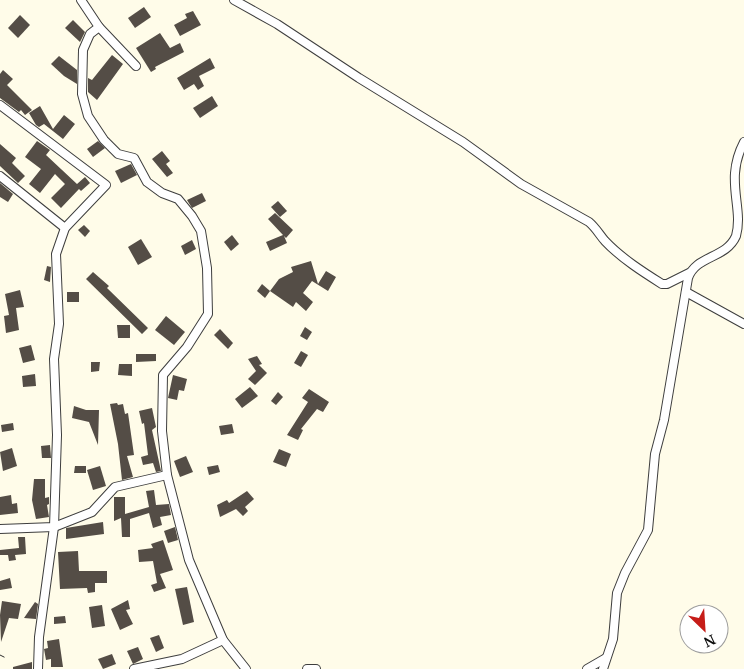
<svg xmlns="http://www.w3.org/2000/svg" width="744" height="669" font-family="'Noto Serif',serif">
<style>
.building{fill:#544d46}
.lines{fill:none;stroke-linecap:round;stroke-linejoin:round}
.minor-casing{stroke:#3e3e3e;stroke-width:10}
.path{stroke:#2d2d2d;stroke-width:1;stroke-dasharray:5 2.5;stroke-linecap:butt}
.minor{stroke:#fff;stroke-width:8}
</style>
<rect width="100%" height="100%" fill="#fffce9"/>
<g class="building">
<polygon points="144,7 151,17 135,28 128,18"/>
<polygon points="193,11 201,25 180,36 174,25 187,18 185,14"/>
<polygon points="20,15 30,25 18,38 8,28"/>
<polygon points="73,20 85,32 80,42 65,28"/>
<polygon points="160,33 170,48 180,43 184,52 155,67 156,69 151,72 136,48"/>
<polygon points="112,55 123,64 97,100 88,92 88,78 92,80"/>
<polygon points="59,56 77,70 77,84 64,76 51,64"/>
<polygon points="210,58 215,68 199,76 204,86 198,90 194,84 184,90 177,78"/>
<polygon points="3,70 13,79 7,85 32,110 25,115 21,110 19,112 0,98 0,74"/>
<polygon points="212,96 218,106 200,118 193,108"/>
<polygon points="40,106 53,129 64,115 75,124 63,139 44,124 39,127 36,125 29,113"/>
<polygon points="37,141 50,150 46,155 77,184 85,177 90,183 81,191 79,189 61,208 51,198 65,184 55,174 40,193 29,184 41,169 25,157"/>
<polygon points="98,141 105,148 93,157 87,149"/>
<polygon points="0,144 16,158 12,163 25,176 18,183 0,166"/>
<polygon points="162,151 170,161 166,164 173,173 167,177 152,159"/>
<polygon points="131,164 137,175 121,183 115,171"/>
<polygon points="0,183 13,194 8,202 0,197"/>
<polygon points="202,193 206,201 192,208 187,200"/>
<polygon points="278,201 287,211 280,217 271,207"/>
<polygon points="275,213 293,230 286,238 284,236 287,243 270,251 266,242 283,235 268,219"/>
<polygon points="84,225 90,231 85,237 78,230"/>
<polygon points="232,235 239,244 231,251 224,242"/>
<polygon points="141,239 152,257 138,265 128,247"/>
<polygon points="192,240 196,249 185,255 181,246"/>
<polygon points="311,261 318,284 326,271 336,277 328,291 312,281 303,293 313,302 306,311 296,302 293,307 270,291 279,279 293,272 291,267"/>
<polygon points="47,266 51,267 50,282 44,280"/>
<polygon points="93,272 109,286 107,288 148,328 142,334 86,279"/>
<polygon points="262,284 270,291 265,298 257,291"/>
<polygon points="20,290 24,307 16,308 19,330 6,333 4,316 9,315 5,294"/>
<rect x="67" y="292" width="12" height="10"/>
<polygon points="166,316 185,332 174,345 155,330"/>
<polygon points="117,325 130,325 130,338 118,338"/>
<polygon points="305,327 312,332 307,340 300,336"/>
<polygon points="220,329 233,343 228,349 214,335"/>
<polygon points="31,345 35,360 23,363 19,348"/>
<polygon points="301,351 308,355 301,367 294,363"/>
<polygon points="136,354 156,354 156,361 136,362"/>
<polygon points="257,356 262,364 259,365 267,373 255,385 248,379 256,371 248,359"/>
<polygon points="91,362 100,362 99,371 91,372"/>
<polygon points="119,364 132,364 132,376 118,375"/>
<polygon points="35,374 36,386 23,387 22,376"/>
<polygon points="173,375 187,379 184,391 179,390 177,400 168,398"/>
<polygon points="250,387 258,396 242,408 235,399"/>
<polygon points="309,389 329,402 323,412 317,409 301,429 303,430 298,440 287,435 308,402 302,398"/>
<polygon points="278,392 283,397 276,405 271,401"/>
<polygon points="117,403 118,405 123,404 125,414 128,413 134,455 127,456 133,477 122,480 118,444 110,404"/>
<polygon points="74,406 86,410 99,410 98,445 89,422 72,418"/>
<polygon points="152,408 156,427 152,430 161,471 156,472 153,463 143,465 141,457 148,455 144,423 142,424 139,411"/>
<polygon points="13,423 14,430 2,432 1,425"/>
<polygon points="232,424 234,433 221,435 219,426"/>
<polygon points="50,445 51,458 42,458 41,446"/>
<polygon points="12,448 17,466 3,471 0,452"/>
<polygon points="279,449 291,454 286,467 273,462"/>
<polygon points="186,456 193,472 180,477 174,461"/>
<polygon points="218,465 220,472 209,475 207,467"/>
<polygon points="75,466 86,466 86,473 74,473"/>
<polygon points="100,466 106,486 93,490 87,470"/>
<polygon points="34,479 45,479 45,498 49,497 49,504 47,505 49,517 36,519 32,500"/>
<polygon points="154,490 156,505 169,504 171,515 160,517 162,525 153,528 149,513 130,519 130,537 122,537 121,518 114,521 114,497 125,497 125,514 149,507 146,491"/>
<polygon points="247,491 254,499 245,507 248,511 243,516 236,509 220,517 217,505 227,500 229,503"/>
<polygon points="11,495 12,504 17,503 18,513 0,515 0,497"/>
<polygon points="103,522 104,534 66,539 66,528"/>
<polygon points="175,527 178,540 168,543 164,531"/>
<polygon points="18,537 25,537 26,554 15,555 16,560 9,561 8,555 0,555 0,550 19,548"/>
<polygon points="163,540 173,570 160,574 166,588 154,592 151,585 157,583 153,561 139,562 138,550 153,548 151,544"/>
<polygon points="78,551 79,571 107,571 107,583 95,583 95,592 88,593 87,588 60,589 58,552"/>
<polygon points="10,578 12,588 0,590 0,581"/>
<polygon points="187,587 194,622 183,625 175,589"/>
<polygon points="128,600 130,609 126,610 133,624 120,630 111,609"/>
<polygon points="2,601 21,604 18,619 9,618 1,642 0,615"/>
<polygon points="35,602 38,604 36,619 24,618"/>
<polygon points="102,605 105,626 92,628 89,607"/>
<polygon points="65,616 66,623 54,624 54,617"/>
<polygon points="159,635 164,648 156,652 150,638"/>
<polygon points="59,639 63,667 51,667 51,659 46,660 44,649 48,648 47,641"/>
<polygon points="138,647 143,659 133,664 127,651"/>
<polygon points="112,654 116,664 103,669 98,659"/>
<polygon points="32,662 32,669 13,669 13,667"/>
</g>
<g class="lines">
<defs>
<g id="minor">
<polyline points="81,0 99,27 90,34 83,50 82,94 88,116 104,140 118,154 134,158 147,182 162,193 178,199 192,216 201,231 207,268 208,314 187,347 163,375 162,431 167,475 189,560 223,640 246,669"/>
<path d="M234,0L277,24L359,78L463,142L521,184L589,222C596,228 599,234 605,241C621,258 643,272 662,284H667L689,273"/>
<polyline points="99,27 136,66"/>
<polyline points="0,105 106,185 65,228 56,254 59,324 54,359 57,435 54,527 39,637 38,669"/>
<polyline points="0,176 65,228"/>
<polyline points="686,292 744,324"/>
<polyline points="0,529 54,527 92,512 115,487 167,475"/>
<polyline points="134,669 182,659 223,640"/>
<polyline points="307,669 316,669"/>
<polyline points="587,669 606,658"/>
<path d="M603,669L613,639L617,593L625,573L648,530L655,454L664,420L688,278C696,255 726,259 736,236C744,207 724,180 744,142"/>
</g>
</defs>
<use href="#minor" class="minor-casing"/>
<polyline class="path" points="0,655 6,658"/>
<use href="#minor" class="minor"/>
</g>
<g transform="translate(704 629) rotate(155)"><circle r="24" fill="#ffffff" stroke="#9d9d9d"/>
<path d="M0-4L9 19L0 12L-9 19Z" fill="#c61d18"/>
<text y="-8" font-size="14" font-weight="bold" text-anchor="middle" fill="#0b0b0b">N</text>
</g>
</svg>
